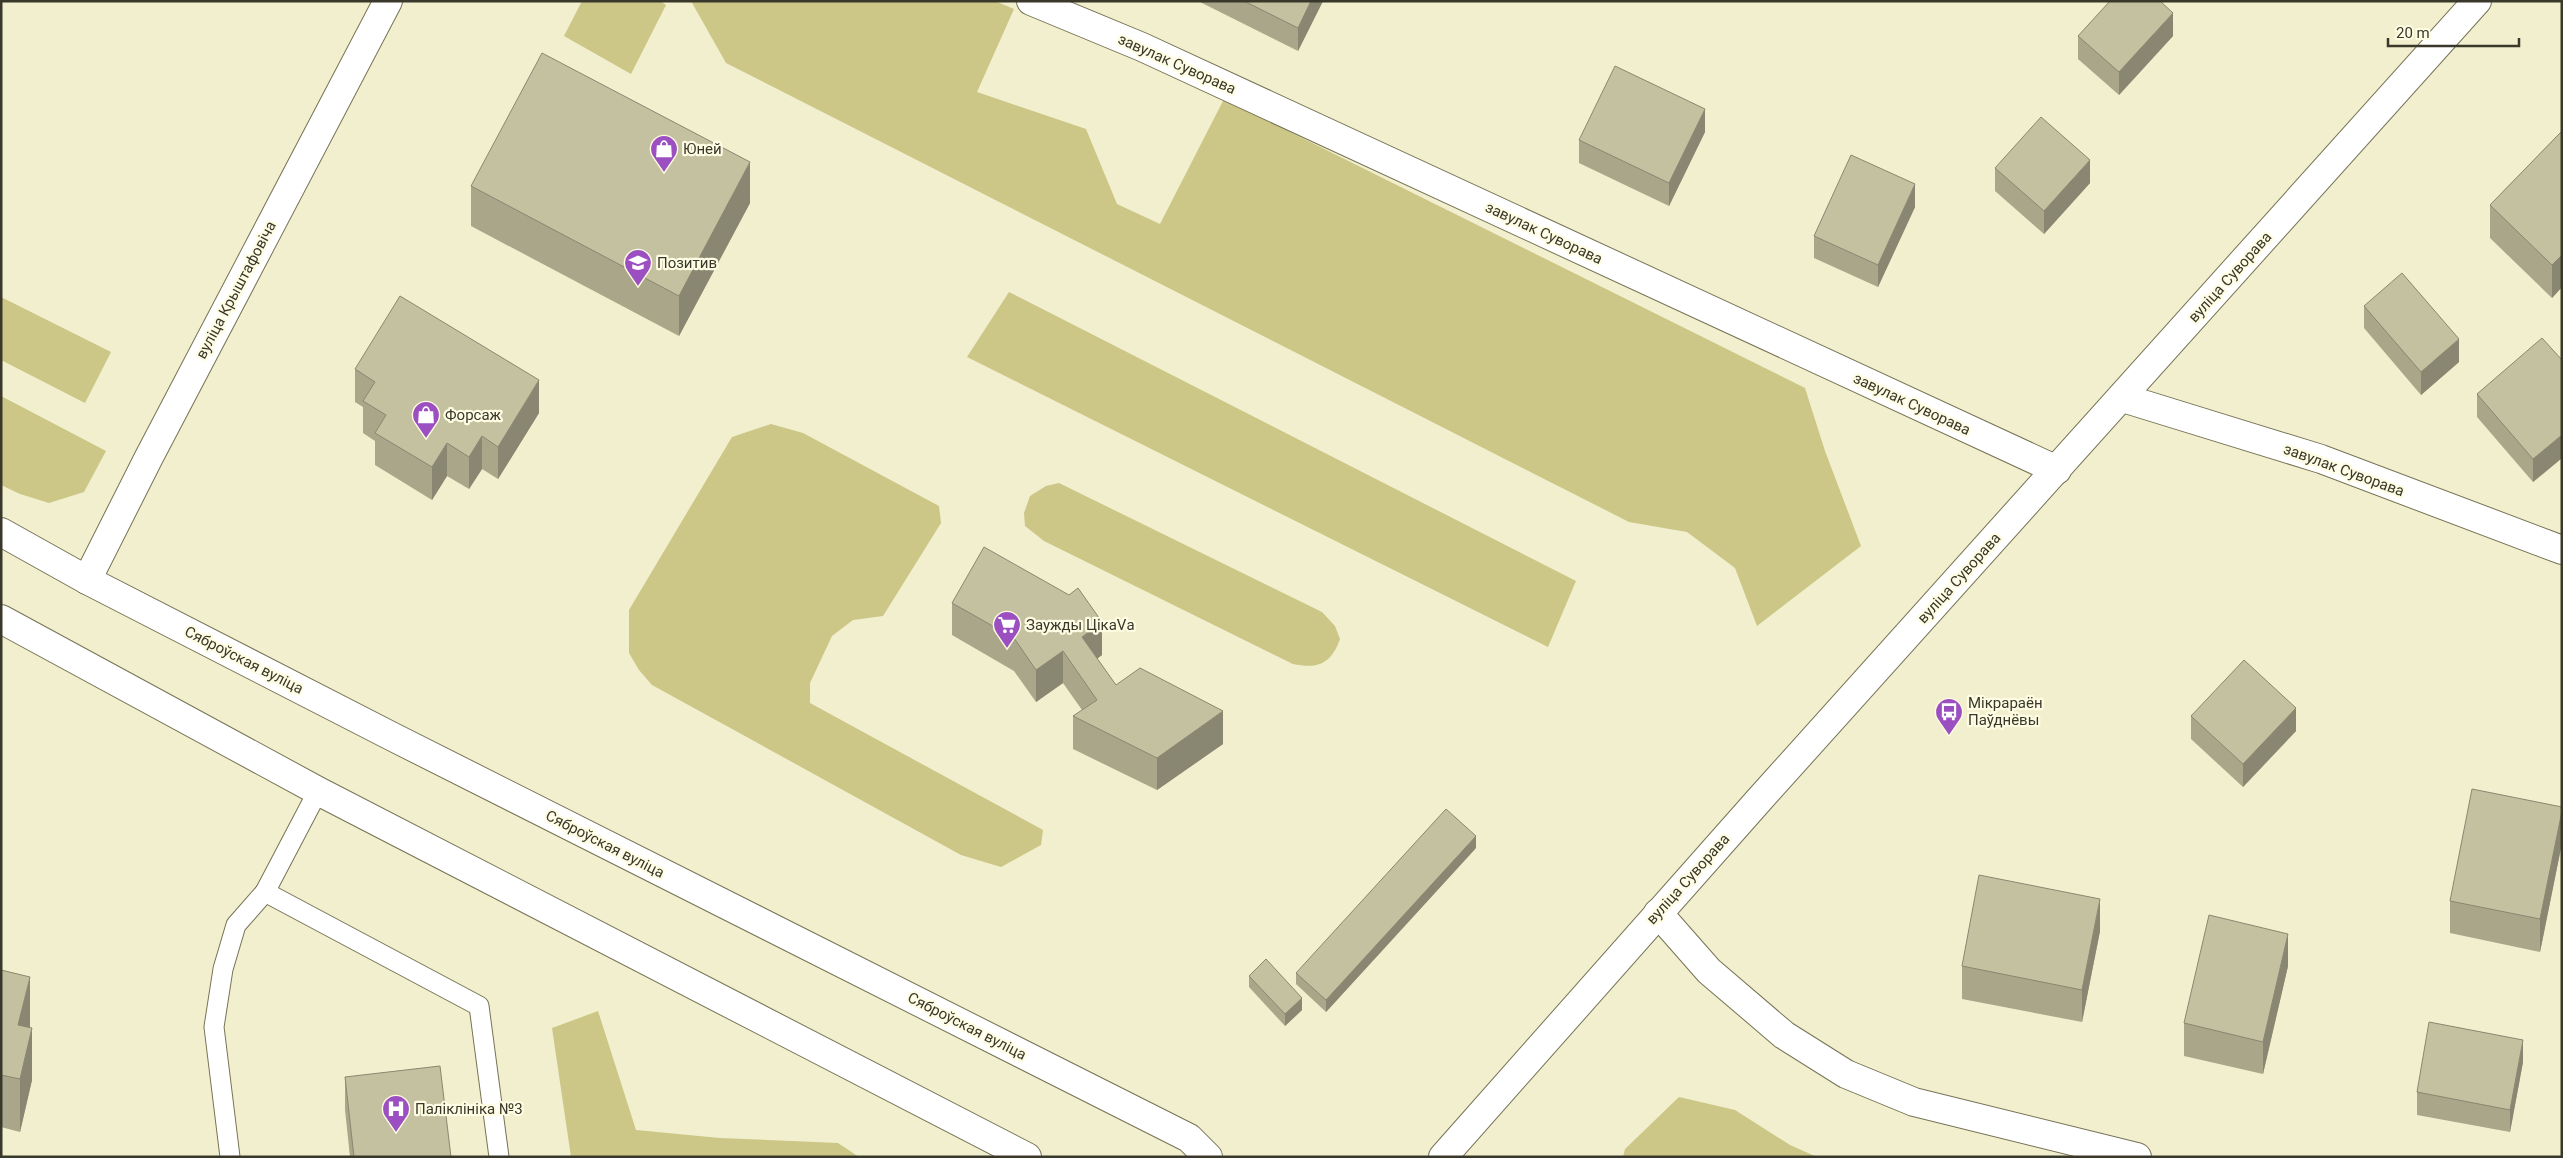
<svg xmlns="http://www.w3.org/2000/svg" width="2563" height="1158" font-family="Roboto,sans-serif">
<style>
.green{fill:#ccc687}
.lines{fill:none;stroke-linecap:round;stroke-linejoin:round}
.lane-casing{stroke:#767356;stroke-width:21}
.street-casing{stroke:#767356;stroke-width:30}
.secondary-casing{stroke:#767356;stroke-width:30}
.primary-casing{stroke:#767356;stroke-width:30}
.lane{stroke:#fff;stroke-width:19}
.street{stroke:#fff;stroke-width:28}
.secondary{stroke:#fff;stroke-width:28}
.primary{stroke:#fff;stroke-width:28}
.wall{fill:#a9a68a}
.shaded-wall{fill:#898771}
.building{fill:#c4c1a1;stroke:#898771}
.labels{text-anchor:middle;dominant-baseline:central;stroke-width:4.5;stroke-linejoin:round;paint-order:stroke}
.street-label{font-size:15px;fill:#39382b;stroke:#fefce2}
.poi-label{font-size:15px;fill:#39382b;stroke:#fefce2;text-anchor:start}
</style>
<rect width="100%" height="100%" fill="#f2efce"/>
<g class="green">
<polygon points="582,1 660,1 666,5 631,74 564,36"/>
<polygon points="691,1 995,1 1014,9 977,92 1086,129 1117,204 1160,224 1224,99 1805,388 1825,451 1861,546 1757,626 1735,568 1687,532 1629,522 726,63"/>
<polygon points="1009,292 1576,581 1548,647 967,357"/>
<polygon points="1,297 111,352 85,403 1,360"/>
<polygon points="1,396 106,451 84,492 49,503 20,494 1,485"/>
<polygon points="771,424 803,433 939,506 941,523 883,616 853,620 832,636 810,683 810,703 1043,830 1041,845 1001,867 961,855 652,685 639,670 629,653 629,610 732,437"/>
<path d="M1059,483L1322,612L1335,626L1340,639C1331,664 1318,669 1293,664L1044,541L1025,526L1024,513L1030,496L1046,486Z"/>
<polygon points="598,1011 636,1130 720,1138 838,1143 859,1157 571,1157 552,1028"/>
<polygon points="1679,1097 1735,1110 1790,1145 1817,1157 1623,1157 1625,1149"/>
</g>
<g class="lines">
<defs>
<g id="lane">
<polyline points="318,791 265,892 479,1006 499,1157"/>
<polyline points="230,1157 214,1027 223,969 236,925 265,892"/>
</g>
<g id="street">
<polyline points="1031,1 1142,47 2057,470"/>
<polyline points="2123,398 2321,459 2562,550"/>
<polyline points="87,580 149,457 388,1"/>
</g>
<g id="secondary">
<polyline points="1,532 87,580 391,736 1189,1138 1208,1157"/>
<polyline points="1,619 318,791 1027,1157"/>
<polyline points="1658,913 1709,971 1784,1035 1846,1074 1914,1102 2137,1157"/>
</g>
<polyline id="primary" points="1443,1157 1759,800 2477,1"/>
</defs>
<use href="#lane" class="lane-casing"/>
<use href="#street" class="street-casing"/>
<use href="#secondary" class="secondary-casing"/>
<use href="#primary" class="primary-casing"/>
<use href="#lane" class="lane"/>
<use href="#street" class="street"/>
<use href="#secondary" class="secondary"/>
<use href="#primary" class="primary"/>
</g>
<g class="wall">
<polygon points="1198,1 1323,1 1298,51"/>
<polygon points="2078,36 2173,36 2119,95 2078,59"/>
<polygon points="2562,131 2562,287 2552,298 2490,238 2490,205"/>
<polygon points="1705,132 1669,206 1579,163 1579,140"/>
<polygon points="1995,168 2090,183 2044,234 1995,191"/>
<polygon points="471,186 750,203 679,336 471,226"/>
<polygon points="1915,207 1878,287 1814,258 1814,236"/>
<polygon points="2364,306 2459,362 2421,395 2364,328"/>
<polygon points="2562,360 2562,458 2533,482 2477,417 2477,394"/>
<polygon points="355,369 539,413 498,479 482,469 469,489 447,476 432,500 375,465 375,441 363,433 363,407 355,402"/>
<polygon points="952,603 1102,655 1097,659 1116,685 1223,744 1157,790 1073,749 1073,716 1082,710 1063,683 1036,702 1014,671 952,635"/>
<polygon points="2191,716 2296,731 2243,787 2191,739"/>
<polygon points="2562,807 2562,843 2540,952 2450,933 2450,901"/>
<polygon points="1476,848 1326,1012 1296,984 1296,973"/>
<polygon points="2100,931 2082,1022 1962,999 1962,966"/>
<polygon points="2288,966 2263,1074 2184,1056 2184,1023"/>
<polygon points="1,970 30,1027 32,1080 20,1132 1,1127"/>
<polygon points="1249,976 1302,1010 1285,1026 1249,987"/>
<polygon points="2523,1062 2510,1132 2417,1115 2417,1092"/>
<polygon points="345,1077 451,1157 350,1157 345,1110"/>
</g>
<g class="shaded-wall">
<polygon points="1311,1 1323,1 1298,51 1298,28"/>
<polygon points="2173,13 2173,36 2119,95 2119,72"/>
<polygon points="1705,109 1705,132 1669,206 1669,183"/>
<polygon points="2090,160 2090,183 2044,234 2044,211"/>
<polygon points="750,162 750,203 679,336 679,296"/>
<polygon points="1915,184 1915,207 1878,287 1878,265"/>
<polygon points="2562,255 2562,287 2552,298 2552,265"/>
<polygon points="2459,339 2459,362 2421,395 2421,372"/>
<polygon points="539,380 539,413 498,479 498,447"/>
<polygon points="2562,435 2562,458 2533,482 2533,459"/>
<polygon points="482,436 482,469 469,489 469,457"/>
<polygon points="447,443 447,476 432,500 432,467"/>
<polygon points="1102,622 1102,655 1082,669 1082,637"/>
<polygon points="1063,651 1063,683 1036,702 1036,670"/>
<polygon points="2296,708 2296,731 2243,787 2243,764"/>
<polygon points="1223,711 1223,744 1157,790 1157,758"/>
<polygon points="2562,811 2562,843 2540,952 2540,919"/>
<polygon points="1476,836 1476,848 1326,1012 1326,1000"/>
<polygon points="2100,899 2100,931 2082,1022 2082,990"/>
<polygon points="2288,934 2288,966 2263,1074 2263,1042"/>
<polygon points="30,977 30,1029 18,1025"/>
<polygon points="1302,998 1302,1010 1285,1026 1285,1014"/>
<polygon points="32,1028 32,1080 20,1132 20,1079"/>
<polygon points="2523,1040 2523,1062 2510,1132 2510,1110"/>
</g>
<g class="building">
<polygon points="1244,1 1311,1 1298,28"/>
<polygon points="2110,1 2160,1 2173,13 2119,72 2078,36"/>
<polygon points="542,53 750,162 679,296 471,186"/>
<polygon points="1615,66 1705,109 1669,183 1579,140"/>
<polygon points="2041,117 2090,160 2044,211 1995,168"/>
<polygon points="2562,131 2562,255 2552,265 2490,205"/>
<polygon points="1851,155 1915,184 1878,265 1814,236"/>
<polygon points="2402,273 2459,339 2421,372 2364,306"/>
<polygon points="400,296 539,380 498,447 482,436 469,457 447,443 432,467 375,433 386,415 363,401 375,382 355,369"/>
<polygon points="2542,338 2562,360 2562,435 2533,459 2477,394"/>
<polygon points="984,547 1069,595 1078,588 1102,622 1082,637 1116,685 1140,668 1223,711 1157,758 1073,716 1097,700 1063,651 1036,670 1014,638 952,603"/>
<polygon points="2244,660 2296,708 2243,764 2191,716"/>
<polygon points="2472,789 2562,807 2562,811 2540,919 2450,901"/>
<polygon points="1446,809 1476,836 1326,1000 1296,973"/>
<polygon points="1979,875 2100,899 2082,990 1962,966"/>
<polygon points="2209,915 2288,934 2263,1042 2184,1023"/>
<polygon points="1266,959 1302,998 1285,1014 1249,976"/>
<polygon points="1,970 30,977 18,1025 32,1028 20,1079 1,1075"/>
<polygon points="2429,1022 2523,1040 2510,1110 2417,1092"/>
<polygon points="440,1066 451,1157 354,1157 345,1077"/>
</g>
<defs>
<symbol id="shop-pin" viewBox="-11 -11 22 30"><path d="M0 17L-7.5 6A9.5 9.5 0 1 1 7.5 6Z" fill="#9c4fc1" stroke="#fefce2"/><path d="M-5-2.5h2.3a2.7 3.5 0 0 1 5.4 0H5L5.5 6h-11ZM-1.5-2.5h3a1.5 2.3 0 0 0-3 0Z" fill="#fff"/></symbol>
<symbol id="school-pin" viewBox="-11 -11 22 30"><path d="M0 17L-7.5 6A9.5 9.5 0 1 1 7.5 6Z" fill="#9c4fc1" stroke="#fefce2"/><path d="M0-5L7-2L0 1L-7-2ZM-4 1L0 2.5L4 1V4Q0 6-4 4Z" fill="#fff"/></symbol>
<symbol id="supermarket-pin" viewBox="-11 -11 22 30"><path d="M0 17L-7.5 6A9.5 9.5 0 1 1 7.5 6Z" fill="#9c4fc1" stroke="#fefce2"/><path d="M-6-5.5h2.5l.6 2H6L4.5 2H-2.5L-4.4-4H-6ZM-1.5 3.2a1.3 1.3 0 1 0 .1 0ZM3 3.2a1.3 1.3 0 1 0 .1 0Z" fill="#fff"/></symbol>
<symbol id="bus-pin" viewBox="-11 -11 22 30"><path d="M0 17L-7.5 6A9.5 9.5 0 1 1 7.5 6Z" fill="#9c4fc1" stroke="#fefce2"/><path d="M-5-6H5V4H4V6H2V4H-2V6H-4V4H-5ZM-3.5-4V0h7V-4ZM-3.5 1.2v1.5H-2V1.2ZM2 1.2v1.5H3.5V1.2Z" fill="#fff"/></symbol>
<symbol id="hospital-pin" viewBox="-11 -11 22 30"><path d="M0 17L-7.5 6A9.5 9.5 0 1 1 7.5 6Z" fill="#9c4fc1" stroke="#fefce2"/><path d="M-5-5h3v3.5h4V-5h3V5h-3V1.5h-4V5h-3Z" fill="#fff"/></symbol>
</defs>
<g fill-rule="evenodd">
<use href="#shop-pin" x="648" y="133" width="32" height="43"/>
<use href="#school-pin" x="622" y="247" width="32" height="43"/>
<use href="#shop-pin" x="410" y="399" width="32" height="43"/>
<use href="#supermarket-pin" x="991" y="609" width="32" height="43"/>
<use href="#bus-pin" x="1933" y="696" width="32" height="43"/>
<use href="#hospital-pin" x="380" y="1093" width="32" height="43"/>
</g>
<g class="labels">
<g class="street-label">
<text transform="translate(1177 64) rotate(24)">завулак Суворава</text>
<text transform="translate(1544 233) rotate(25)">завулак Суворава</text>
<text transform="translate(2230 277) rotate(-48)">вуліца Суворава</text>
<text transform="translate(236 290) rotate(-62)">вуліца Крыштафовіча</text>
<text transform="translate(1912 404) rotate(25)">завулак Суворава</text>
<text transform="translate(2344 470) rotate(20)">завулак Суворава</text>
<text transform="translate(1959 578) rotate(-48)">вуліца Суворава</text>
<text transform="translate(244 660) rotate(27)">Сяброўская вуліца</text>
<text transform="translate(605 844) rotate(27)">Сяброўская вуліца</text>
<text transform="translate(1688 879) rotate(-48)">вуліца Суворава</text>
<text transform="translate(967 1026) rotate(27)">Сяброўская вуліца</text>
</g>
<g class="poi-label">
<text x="683" y="149">Юней</text>
<text x="657" y="263">Позитив</text>
<text x="445" y="415">Форсаж</text>
<text x="1026" y="625">Заужды ЦікаVа</text>
<text x="1968" y="703">Мікрараён<tspan x="1968" dy="17">Паўднёвы</tspan></text>
<text x="415" y="1109">Паліклініка №3</text>
</g>
</g>
<rect width="2563" height="1158" fill="none" stroke="#39382b" stroke-width="5"/>
<path d="M2388 38v8h131v-8" fill="none" stroke="#39382b" stroke-width="2.5"/>
<text x="2396" y="38" font-size="15" fill="#39382b" stroke="#fefce2" stroke-width="4" paint-order="stroke">20 m</text>
</svg>
